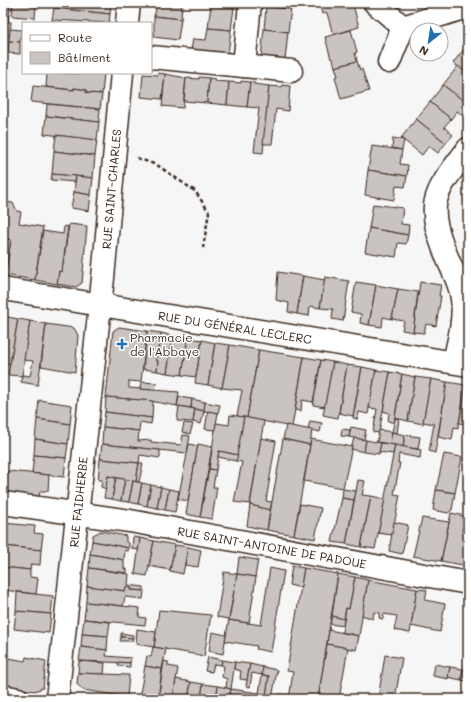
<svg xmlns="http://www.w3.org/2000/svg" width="471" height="702" font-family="Mali,sans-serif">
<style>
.building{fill:#c9c3c1;stroke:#3b2a1e}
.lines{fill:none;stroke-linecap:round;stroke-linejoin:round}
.street-casing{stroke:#3b2a1e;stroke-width:25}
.secondary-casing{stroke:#3b2a1e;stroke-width:25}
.path{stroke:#3b2a1e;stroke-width:2.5;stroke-dasharray:4 3;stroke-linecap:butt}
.street{stroke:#fff;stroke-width:22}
.secondary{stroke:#fff;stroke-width:22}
.poi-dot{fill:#1f6fb2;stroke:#fff;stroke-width:1.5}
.labels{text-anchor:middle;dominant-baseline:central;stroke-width:3;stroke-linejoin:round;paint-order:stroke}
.street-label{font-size:12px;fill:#3b2a1e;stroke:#fff}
.poi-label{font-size:12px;fill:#3b2a1e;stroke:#fff;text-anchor:start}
</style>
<rect width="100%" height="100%" fill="#f7f6f6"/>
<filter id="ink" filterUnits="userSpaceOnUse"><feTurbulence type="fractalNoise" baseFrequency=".025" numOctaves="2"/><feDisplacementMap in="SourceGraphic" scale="8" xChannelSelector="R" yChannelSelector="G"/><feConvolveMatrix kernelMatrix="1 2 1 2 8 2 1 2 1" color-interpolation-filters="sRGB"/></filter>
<g filter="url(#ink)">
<g class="building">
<polygon points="3,3 13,3 13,9 3,8"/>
<polygon points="54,3 111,3 110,14 54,8"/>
<polygon points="158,3 182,3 181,19 154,16"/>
<polygon points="211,3 234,3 234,8 211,5"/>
<polygon points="267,3 291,3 291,9 266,7"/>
<polygon points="329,3 343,3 344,8 353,5 359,27 333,35 327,13 322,14 320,6"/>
<polygon points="13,4 36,6 35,18 12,16"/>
<polygon points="211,5 234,8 231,30 208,28"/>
<polygon points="266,7 291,9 288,32 264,29"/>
<polygon points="3,8 10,9 8,22 3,21"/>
<polygon points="54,8 110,14 109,23 52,20"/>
<polygon points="154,16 181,19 178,40 154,37"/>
<polygon points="3,21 11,22 10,36 3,35"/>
<polygon points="208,28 231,30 228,54 191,50 193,39 206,40"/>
<polygon points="10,29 22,30 20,42 9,41"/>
<polygon points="264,29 288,32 285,60 261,58"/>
<polygon points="351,30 357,52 355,53 357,61 335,67 333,59 331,59 325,37"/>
<polygon points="9,41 20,42 20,54 8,53"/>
<polygon points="468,44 468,74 453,63"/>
<polygon points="357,61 360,70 362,69 369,91 341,99 335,77 338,76 335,67"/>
<polygon points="3,64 7,64 5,79 3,78"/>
<polygon points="458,66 468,74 468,104 443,85"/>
<polygon points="47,73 104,74 102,94 86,93 86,90 74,88 74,90 46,87"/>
<polygon points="158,73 165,74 162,99 141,97 143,74 158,75"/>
<polygon points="165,74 186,78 183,108 162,106"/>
<polygon points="199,77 209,78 207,103 184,101 186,78 199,79"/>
<polygon points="209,78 215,79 214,81 229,82 227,105 207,103"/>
<polygon points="241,81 250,82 247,107 227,105 229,82 241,83"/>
<polygon points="250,82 254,82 254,84 269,86 263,153 254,152 259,108 247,107"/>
<polygon points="282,85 290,86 288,111 276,109 272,144 263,144 269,86 282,87"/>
<polygon points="443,85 468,104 466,118 457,111 451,119 430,102"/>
<polygon points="33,86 74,90 74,88 86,90 86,93 102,94 100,109 31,102"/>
<polygon points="430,102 451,119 444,127 453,135 446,143 416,119"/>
<polygon points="47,104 100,109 99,122 46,116"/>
<polygon points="46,116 99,122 97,140 44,134"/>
<polygon points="416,119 446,143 438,153 429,146 422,155 401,138"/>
<polygon points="56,135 97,140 95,156 54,151"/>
<polygon points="393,138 404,140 402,150 392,148"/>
<polygon points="372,146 402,150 400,164 408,165 407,176 368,170"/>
<polygon points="54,151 95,156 93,178 52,174"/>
<polygon points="368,170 407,176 405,187 396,186 394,200 365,195"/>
<polygon points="52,174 76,176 75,182 51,180"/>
<polygon points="76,176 93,178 91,195 74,192"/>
<polygon points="74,192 91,195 89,211 71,208"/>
<polygon points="5,202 13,203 17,211 21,212 19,223 43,227 35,280 5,275 11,240 3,238"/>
<polygon points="373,204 403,208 401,224 409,225 408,235 369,228"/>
<polygon points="69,224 87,226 82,283 76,287 57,284 59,271 62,271"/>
<polygon points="64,226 68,227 62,271 59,271 57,284 35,280 43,231 63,234"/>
<polygon points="369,228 408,235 406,244 398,243 396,257 365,252"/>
<polygon points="3,238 11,240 5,275 3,275"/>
<polygon points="278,272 303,276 297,314 288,312 289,303 276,300"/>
<polygon points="303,276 325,280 320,308 310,306 309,316 297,314"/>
<polygon points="325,277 349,281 343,321 332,319 333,309 320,308"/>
<polygon points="356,282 376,285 369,325 360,323 361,314 351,312"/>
<polygon points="420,282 441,285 439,296 441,296 436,326 426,324 424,333 413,332"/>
<polygon points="376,285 398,289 392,319 383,317 382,327 369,325"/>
<polygon points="398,289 418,292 413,332 402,330 404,321 392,319"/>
<polygon points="3,316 18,319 10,364 3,363"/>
<polygon points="18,319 30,321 22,376 8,375"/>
<polygon points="30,321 46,324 38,385 21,382 22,375 30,376 33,361 24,360"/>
<polygon points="46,324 74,328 78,335 75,372 41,366"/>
<polygon points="119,327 147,331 141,382 129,381 129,388 179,392 177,406 150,401 106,397 113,331"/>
<polygon points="147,331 161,333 156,360 158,361 157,371 143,369"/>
<polygon points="161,333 173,336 167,373 157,371 158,361 156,360"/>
<polygon points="173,336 188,338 182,375 167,373"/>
<polygon points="188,338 202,340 196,377 182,375"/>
<polygon points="202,340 215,343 208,385 195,383"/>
<polygon points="215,343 230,345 222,388 208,385"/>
<polygon points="230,345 259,350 247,418 237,416 242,390 222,388"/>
<polygon points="259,350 304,357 292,427 247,418"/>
<polygon points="304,357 321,360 313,402 302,400 301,411 295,410"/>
<polygon points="321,360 333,362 325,407 313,405"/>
<polygon points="333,362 347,365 338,418 323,415"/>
<polygon points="347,365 362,367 353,416 339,413"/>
<polygon points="362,367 376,370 368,414 359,412 358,419 353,418"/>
<polygon points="376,370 390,372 379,433 373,432 377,409 369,408"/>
<polygon points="390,372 402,374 394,423 388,421 389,413 383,411"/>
<polygon points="402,374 415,377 408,421 395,418"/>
<polygon points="415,377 431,379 423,424 408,421"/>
<polygon points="431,379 447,382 435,453 429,451 434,424 423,422"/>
<polygon points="141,382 156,383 155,390 140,389"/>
<polygon points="447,382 466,385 458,428 454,427 452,440 438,437"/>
<polygon points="466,385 468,385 468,424 459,423"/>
<polygon points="106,397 153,401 152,418 105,412"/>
<polygon points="179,397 192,399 191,408 177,406"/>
<polygon points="192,399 205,402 204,411 191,408"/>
<polygon points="39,400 72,405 70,424 37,419"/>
<polygon points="205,402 220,405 218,413 204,411"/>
<polygon points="179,406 195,409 193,422 177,421"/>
<polygon points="195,409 204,411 201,424 193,422"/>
<polygon points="208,411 218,413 215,430 205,429"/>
<polygon points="105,412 152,418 151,424 140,422 139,431 103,427"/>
<polygon points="230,415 244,417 238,455 219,451 216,470 209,469 216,423 229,425"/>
<polygon points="244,417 264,421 250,504 234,502 242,462 236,461"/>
<polygon points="395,418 399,419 397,433 392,432"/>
<polygon points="37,419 70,424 68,444 35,439"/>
<polygon points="310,421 322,423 320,432 308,429"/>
<polygon points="184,423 193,424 190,434 182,432"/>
<polygon points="286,425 312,430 310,445 283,439"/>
<polygon points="103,427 139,431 138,441 151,440 151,442 181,445 183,435 190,436 187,453 102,444"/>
<polygon points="351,427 366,430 364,440 349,437"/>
<polygon points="342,429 350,430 349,437 341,436"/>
<polygon points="379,430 392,432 390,444 377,442"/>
<polygon points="392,432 405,435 403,447 390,444"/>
<polygon points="405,435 420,437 418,449 403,447"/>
<polygon points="261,438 276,441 266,501 272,502 270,510 250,505"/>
<polygon points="354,438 366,440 364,452 351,449"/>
<polygon points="35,439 68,444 66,458 34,455"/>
<polygon points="283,439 310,445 294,535 267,530"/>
<polygon points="311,439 352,447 343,488 304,481"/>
<polygon points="366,440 381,443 379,454 364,452"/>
<polygon points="381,443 395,445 393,454 379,452"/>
<polygon points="102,444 160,450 160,458 140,455 139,463 100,459"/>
<polygon points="189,444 198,446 188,501 178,499"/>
<polygon points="198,444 212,447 200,517 186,514"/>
<polygon points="395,445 421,450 420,458 399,454 398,463 400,463 394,494 400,495 392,535 378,533"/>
<polygon points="219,451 238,455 236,461 218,457"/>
<polygon points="444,454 462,457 455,493 436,490"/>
<polygon points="34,455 66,458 64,477 32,473"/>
<polygon points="100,459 139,463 136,482 108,476 106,489 101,487 102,480 98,480"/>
<polygon points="139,463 143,463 139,482 136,482"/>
<polygon points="209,469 216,470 213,487 217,487 212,519 200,517"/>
<polygon points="8,471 49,475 48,491 40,491 39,497 5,493"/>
<polygon points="108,476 116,478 112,499 104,498"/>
<polygon points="116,478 125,479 121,501 112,499"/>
<polygon points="125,479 133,481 129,502 121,501"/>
<polygon points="358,480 365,481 362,495 371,496 361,547 346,544"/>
<polygon points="133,481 142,483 138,504 129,502"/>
<polygon points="142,483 151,485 147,506 138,504"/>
<polygon points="151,485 161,487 157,508 147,506"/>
<polygon points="161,487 169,489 165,510 157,508"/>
<polygon points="169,489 179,491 175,512 165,510"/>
<polygon points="343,489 356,491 354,500 342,498"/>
<polygon points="436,490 455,493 452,510 448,513 433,510"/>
<polygon points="371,496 385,499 375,549 361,547"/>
<polygon points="342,498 354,500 346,544 332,542"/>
<polygon points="300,504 321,508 315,539 294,535"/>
<polygon points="250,505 270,510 267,530 247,526"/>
<polygon points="451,513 465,516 462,531 468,531 468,566 441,561"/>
<polygon points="422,518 449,522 441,561 413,556"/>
<polygon points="394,522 408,525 402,554 389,551"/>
<polygon points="3,523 35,526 34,533 43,534 41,550 3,546"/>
<polygon points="101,531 126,536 126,542 129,543 129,548 92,541 93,535"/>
<polygon points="133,537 140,538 139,550 132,549"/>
<polygon points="140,538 154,541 147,576 135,574"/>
<polygon points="92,541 129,548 128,551 125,550 124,560 90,554"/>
<polygon points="154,541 175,545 170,570 149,566"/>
<polygon points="175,545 188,547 183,574 170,571"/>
<polygon points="3,546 41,550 40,565 31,564 30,570 3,567"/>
<polygon points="188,547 201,550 198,567 185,565"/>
<polygon points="90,554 124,560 124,569 127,569 127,573 89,568"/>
<polygon points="239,557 258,560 255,577 237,574"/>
<polygon points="292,566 304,568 301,588 289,585"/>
<polygon points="3,567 30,570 30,577 38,578 36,594 3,590"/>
<polygon points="89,568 129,574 128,585 144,587 144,591 131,590 131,587 126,587 125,591 87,586"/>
<polygon points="270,568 284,571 271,652 256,649 257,646 225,641 229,620 261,625"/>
<polygon points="304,568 338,574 318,699 289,699 293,672 287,671"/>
<polygon points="224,572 237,574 229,619 217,617"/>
<polygon points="237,574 256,577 249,623 229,620"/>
<polygon points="338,574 355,577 349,609 346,608 344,619 332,616"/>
<polygon points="355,577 368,580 359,636 342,632 346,608 349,609"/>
<polygon points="368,580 417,589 410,633 394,630 397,616 384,614 383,619 379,618 380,613 374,612 373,619 362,615"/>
<polygon points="87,586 125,591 126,587 131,587 131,590 144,591 143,599 125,597 123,606 86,602"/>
<polygon points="417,589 427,590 425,600 445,604 440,632 411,626"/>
<polygon points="17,592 53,596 51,614 16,611"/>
<polygon points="86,602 140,608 139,617 146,618 145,625 84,619"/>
<polygon points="159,610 211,615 204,656 154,647"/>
<polygon points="16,611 51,614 49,633 14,629"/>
<polygon points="332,616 344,619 343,626 330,624"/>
<polygon points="84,619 110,622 108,636 82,634"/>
<polygon points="137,629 156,632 154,647 136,644"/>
<polygon points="329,630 359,636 356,650 327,644"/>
<polygon points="212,632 226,635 223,654 209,651"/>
<polygon points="121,633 133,635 133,638 121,637"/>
<polygon points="82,634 108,636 107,650 81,647"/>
<polygon points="121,637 133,638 132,641 120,641"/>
<polygon points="327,644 348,648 339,699 318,699"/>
<polygon points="81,647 107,650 106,656 131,658 130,663 79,661"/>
<polygon points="153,647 166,649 162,669 145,666 147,656 151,657"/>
<polygon points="385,655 402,658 395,699 378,699"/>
<polygon points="3,657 25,661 26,657 46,661 43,688 34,691 3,685"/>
<polygon points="208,657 222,660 221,665 214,664 212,672 205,671"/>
<polygon points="222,660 235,662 231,689 226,688 227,679 222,677 224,666 221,665"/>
<polygon points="79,661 105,663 104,674 78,673"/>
<polygon points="164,661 168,662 168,666 178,668 173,699 158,699"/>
<polygon points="118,662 130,663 130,667 118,666"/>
<polygon points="235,662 250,664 247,680 240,679 241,671 234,669"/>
<polygon points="250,664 263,667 262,675 252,673 250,687 246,686"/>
<polygon points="435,664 450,667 448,679 433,676"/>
<polygon points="145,666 162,669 158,699 139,699"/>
<polygon points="263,667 277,670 272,699 258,699 259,693 266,695 269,676 262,675"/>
<polygon points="450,667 463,669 461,680 448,677"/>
<polygon points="463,669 468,670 468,681 461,680"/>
<polygon points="78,673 129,675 127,697 83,690 77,684"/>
<polygon points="262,675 269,676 266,695 259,693"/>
<polygon points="176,679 191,682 188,699 173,699"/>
<polygon points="191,682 203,684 201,699 188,699"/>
<polygon points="203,684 218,686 216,699 201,699"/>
<polygon points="218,686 231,689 229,699 216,699"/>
<polygon points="231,689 245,691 244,699 229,699"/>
<polygon points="245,691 259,693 258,699 244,699"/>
<polygon points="279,694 289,695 289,699 278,699"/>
</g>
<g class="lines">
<defs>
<g id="street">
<polyline points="375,3 403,27"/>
<polyline points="127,23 129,3"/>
<polyline points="403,27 457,10 468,8"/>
<polyline points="151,57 244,66 250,3"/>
<polyline points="389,62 403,27"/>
<polyline points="244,66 291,71"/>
<path d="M454,362C458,343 465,319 462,299C461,286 454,273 449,262C425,204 431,197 468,149"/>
<polyline points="3,503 130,521 468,583"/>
<polyline points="3,696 18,699"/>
<polyline points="57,699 103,278 122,73"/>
</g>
<polyline id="secondary" points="3,289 468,365"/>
</defs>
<use href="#street" class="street-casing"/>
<use href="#secondary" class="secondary-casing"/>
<polyline class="path" points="137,158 157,165 195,191 209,212 203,248"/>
<use href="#street" class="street"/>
<use href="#secondary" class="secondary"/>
</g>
</g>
<path class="poi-dot" d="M120 338h4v4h4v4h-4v4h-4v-4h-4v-4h4z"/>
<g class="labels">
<g class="street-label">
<text transform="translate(111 189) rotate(-85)">RUE SAINT-CHARLES</text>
<text transform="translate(235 327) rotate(9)">RUE DU GÉNÉRAL LECLERC</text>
<text transform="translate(78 502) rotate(-84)">RUE FAIDHERBE</text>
<text transform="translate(272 547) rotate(10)">RUE SAINT-ANTOINE DE PADOUE</text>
</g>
<g class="poi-label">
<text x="130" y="337">Pharmacie<tspan x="130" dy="14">de l'Abbaye</tspan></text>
</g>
</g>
<rect width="471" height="702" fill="none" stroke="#fff" stroke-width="16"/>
<rect x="8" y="8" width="455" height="686" fill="none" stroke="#3b2a1e" stroke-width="1.5" filter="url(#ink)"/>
<rect x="22" y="22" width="130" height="52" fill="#ffffff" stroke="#b1aaa5"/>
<rect x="30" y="35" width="20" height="6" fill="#ffffff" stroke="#b1aaa5"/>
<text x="58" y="42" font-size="12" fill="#3b2a1e">Route</text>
<rect x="30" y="52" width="20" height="12" fill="#c9c3c1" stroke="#b1aaa5"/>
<text x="58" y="62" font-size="12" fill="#3b2a1e">Bâtiment</text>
<g transform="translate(429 42) rotate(210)"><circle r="19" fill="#ffffff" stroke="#b1aaa5"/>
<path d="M0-3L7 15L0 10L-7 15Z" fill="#1f6fb2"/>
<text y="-6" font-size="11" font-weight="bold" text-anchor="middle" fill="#3b2a1e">N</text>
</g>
</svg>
